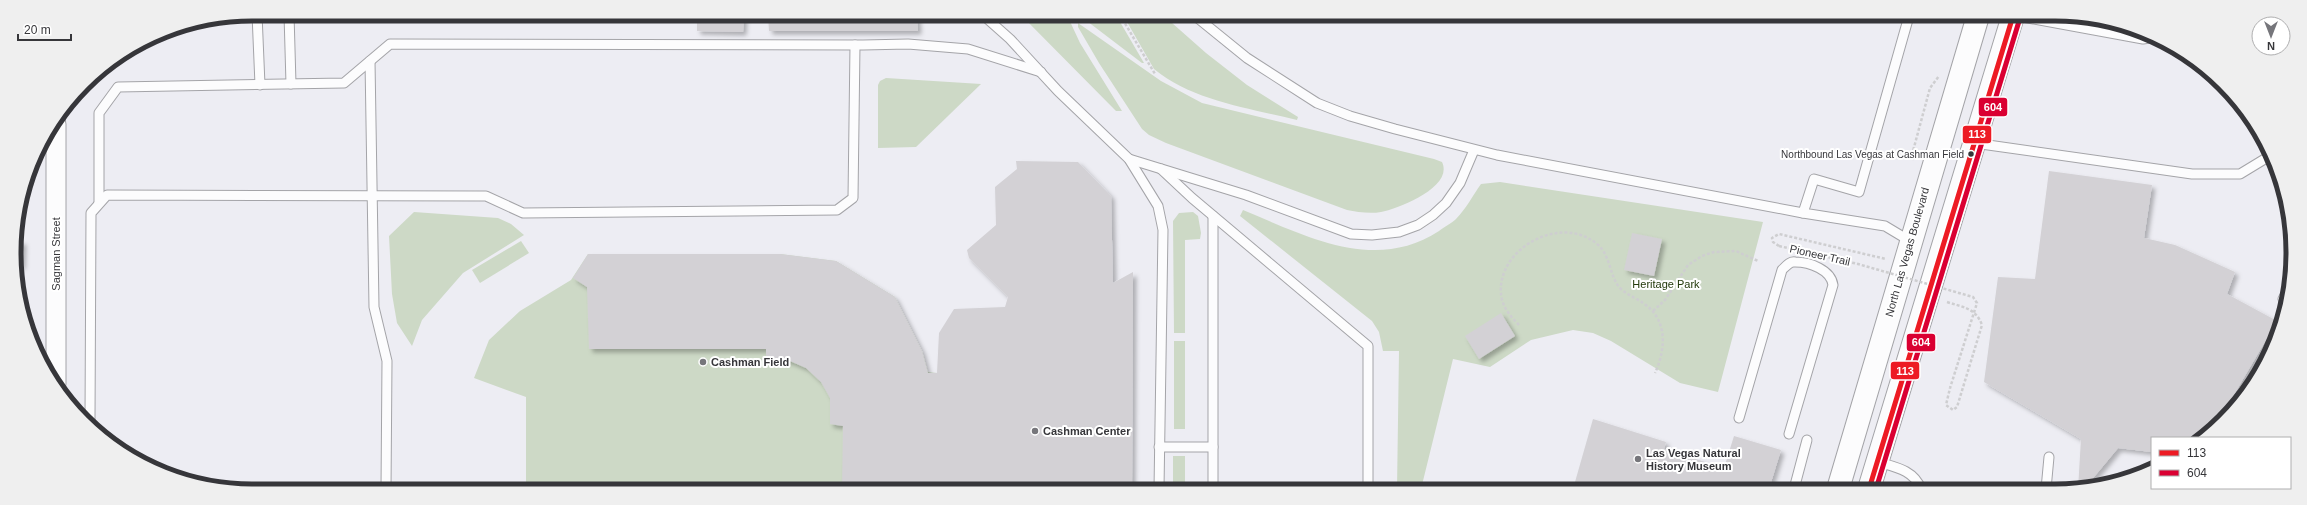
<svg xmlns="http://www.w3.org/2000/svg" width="2307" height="505" font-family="Arial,sans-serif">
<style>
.green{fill:#cdd9c6}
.building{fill:#d3d1d5;filter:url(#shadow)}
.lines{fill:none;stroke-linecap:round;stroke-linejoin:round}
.lane-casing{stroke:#a4a4a8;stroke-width:11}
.street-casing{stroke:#a4a4a8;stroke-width:21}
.primary-casing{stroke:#a4a4a8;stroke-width:24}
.path{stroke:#ceced0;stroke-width:2.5;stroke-dasharray:3 2;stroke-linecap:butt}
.lane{stroke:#fcfcfd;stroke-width:9}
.street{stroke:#fcfcfd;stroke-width:19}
.primary{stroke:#fcfcfd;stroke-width:22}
.path-bridge{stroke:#ceced0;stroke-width:2.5;stroke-dasharray:3 2;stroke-linecap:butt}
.bus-1-casing{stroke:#fff;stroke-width:8}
.bus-2-casing{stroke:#fff;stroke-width:8}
.bus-1{stroke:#ed1b24;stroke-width:5}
.bus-2{stroke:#da0032;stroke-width:5}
.bus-dot{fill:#36363a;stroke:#fff;stroke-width:1.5}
.poi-dot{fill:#76767b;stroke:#fff;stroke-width:1.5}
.labels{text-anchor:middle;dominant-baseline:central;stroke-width:4;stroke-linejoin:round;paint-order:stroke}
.bus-label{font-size:10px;fill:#36363a;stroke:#fff;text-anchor:end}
.street-label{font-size:11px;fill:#36363a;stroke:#fff}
.park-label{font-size:11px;fill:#22390a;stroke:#fff}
.poi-label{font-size:11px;font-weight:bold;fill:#36363a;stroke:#fff;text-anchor:start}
.rim{fill:none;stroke:#36363a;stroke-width:5}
.line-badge{stroke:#fff;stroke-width:1.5}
.badge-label{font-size:11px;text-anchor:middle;font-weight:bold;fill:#fff}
</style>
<defs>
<filter id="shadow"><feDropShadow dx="3.5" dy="3.5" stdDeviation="2" flood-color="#0004"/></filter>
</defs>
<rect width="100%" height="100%" fill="#ededf3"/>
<g class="green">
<polygon points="1021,15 1067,15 1080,43 1122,111 1116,111"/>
<polygon points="1079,15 1116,15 1144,63 1142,63"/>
<path d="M1123,15H1163L1206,53L1247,85L1298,117L1297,120C1249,108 1193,101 1154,69Z"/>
<path d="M1078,23L1161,81L1202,103L1434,159L1442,162C1454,187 1399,208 1381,212C1370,214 1357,212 1347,210L1166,143L1149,135L1142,129L1099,63L1078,27Z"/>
<polygon points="886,78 981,84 916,147 878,148 878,85 880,81"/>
<path d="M1500,182L1763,222L1718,392L1680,383L1611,341L1593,333L1573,330L1531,340L1490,367L1453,359L1421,489H1397L1399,351H1383L1379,332L1372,321L1240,216L1243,210C1306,236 1375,273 1439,231C1444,227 1452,223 1456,219C1466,209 1473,195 1481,184Z"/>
<polygon points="414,212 498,218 511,224 524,235 463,273 422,320 412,346 397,323 392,294 389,236"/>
<polygon points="1193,212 1198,216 1201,233 1200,239 1185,240 1185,333 1174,333 1173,221 1179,213"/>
<polygon points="521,241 529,253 480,283 472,270"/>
<polygon points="588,254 780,254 836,261 895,297 922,351 928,372 937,373 939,489 526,489 526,397 474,378 489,340 520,311 571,280"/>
<rect x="1174" y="341" width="11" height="88"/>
<rect x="1173" y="456" width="12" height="33"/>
</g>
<g class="building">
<polygon points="697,15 744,15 743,32 697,31"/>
<polygon points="768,15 917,15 918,31 769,31"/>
<polygon points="1016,161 1078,162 1111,196 1113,283 1133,272 1132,489 842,489 843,426 830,424 830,398 821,382 806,368 790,361 766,359 766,349 589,349 587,287 573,278 588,254 780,254 836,261 895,297 922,351 928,373 937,373 939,333 954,309 1005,307 1008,297 969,258 967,250 996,225 995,187 1017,169"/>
<polygon points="2049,171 2152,185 2144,238 2175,245 2235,272 2227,294 2277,321 2215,427 2200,438 2152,438 2152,452 2118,448 2084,489 2078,489 2081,439 1984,382 1998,277 2035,279"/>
<polygon points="1632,233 1662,239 1654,276 1624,270"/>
<polygon points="15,241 23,241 22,266 18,266"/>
<polygon points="1501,313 1515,336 1479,359 1465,336"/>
<polygon points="1593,419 1666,442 1664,449 1724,468 1734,436 1781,450 1769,489 1573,489"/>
</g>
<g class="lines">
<defs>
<g id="lane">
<polyline points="257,14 260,85"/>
<polyline points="289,14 291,84"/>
<polyline points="983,15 1010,39 1058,91 1129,159 1158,206 1163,230 1159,489"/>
<polyline points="1194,15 1247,58 1317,103 1350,116 1395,129 1497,155 1803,213"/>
<polyline points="1909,16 1859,192 1814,179 1803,213 1885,226 1910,241"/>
<polyline points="2017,16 2143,39 2150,38"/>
<polyline points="370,61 374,307 387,361 386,489"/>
<polyline points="1974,143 2192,174 2240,174 2268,157"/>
<polyline points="1129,159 1246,195 1351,234 1372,235 1399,232 1418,225 1433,215 1446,203 1460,183 1474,150"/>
<polyline points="1161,169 1192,198 1368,346 1368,489"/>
<polyline points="99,203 99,113 118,87 344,83 390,44 863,45 908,44 968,49 1041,72"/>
<polyline points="1213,216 1213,489"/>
<polyline points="2286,301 2283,299 2290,286"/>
<path d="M1739,418L1782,270C1786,266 1790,261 1795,262C1810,262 1831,270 1833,285L1789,434"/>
<polyline points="90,421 91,213 107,195 486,196 523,213 837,210 853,198 855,45"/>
<polyline points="1159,447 1213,447"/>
<path d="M1878,462C1895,467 1914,470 1921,489"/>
<polyline points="1794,489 1807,440"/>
<polyline points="2046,489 2049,457"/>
</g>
<polyline id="street" points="56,384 56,124"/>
<g id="primary">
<polyline points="1838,489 1978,16"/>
<polyline points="1869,489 2013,16"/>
</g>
</defs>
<use href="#lane" class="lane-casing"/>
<use href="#street" class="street-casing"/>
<use href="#primary" class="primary-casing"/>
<g class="path">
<polyline points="1120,15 1155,74"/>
<polyline points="1914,160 1913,151 1930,88 1939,76"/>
<polyline points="1779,246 1773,242 1772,238 1779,234 1886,259"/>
<path d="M1947,302C1962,307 1976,308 1982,325L1957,407L1953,410L1946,405L1950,388"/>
<polyline points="1653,311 1665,300 1688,265 1702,256 1714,252 1736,251 1758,261"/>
<path d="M1519,325C1512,318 1505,310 1502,300C1491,252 1559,212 1597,244C1611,255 1609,276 1620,288C1627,295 1636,298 1643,303C1668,319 1666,349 1655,373"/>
</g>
<use href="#lane" class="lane"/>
<use href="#street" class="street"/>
<use href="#primary" class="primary"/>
<polyline class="path-bridge" points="1779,246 1858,264 1973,297 1977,303 1950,388"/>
<defs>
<polyline id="bus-1" points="1869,489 2013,16"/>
<polyline id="bus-2" points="1876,489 2020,18"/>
</defs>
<use href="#bus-1" class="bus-1-casing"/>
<use href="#bus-2" class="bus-2-casing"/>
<use href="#bus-1" class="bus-1"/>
<use href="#bus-2" class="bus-2"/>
</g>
<circle class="bus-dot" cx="1971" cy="154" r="3.5"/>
<g class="poi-dot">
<circle cx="703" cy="362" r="4"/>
<circle cx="1035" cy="431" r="4"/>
<circle cx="1638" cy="459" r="4"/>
</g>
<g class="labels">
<g class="bus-label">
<text x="1964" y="154">Northbound Las Vegas at Cashman Field</text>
</g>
<g class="street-label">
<text transform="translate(1907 252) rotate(-74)">North Las Vegas Boulevard</text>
<text transform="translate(56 254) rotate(-90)">Sagman Street</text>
<text transform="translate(1820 255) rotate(13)">Pioneer Trail</text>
</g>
<g class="park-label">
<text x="1666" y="284">Heritage Park</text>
</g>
<g class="poi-label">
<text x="711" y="362">Cashman Field</text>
<text x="1043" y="431">Cashman Center</text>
<text x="1646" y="453">Las Vegas Natural<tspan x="1646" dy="13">History Museum</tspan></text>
</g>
</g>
<path d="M0 0H2307V505H0ZM252 21H2055A231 231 0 0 1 2286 252V253A231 231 0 0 1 2055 484H252A231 231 0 0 1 21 253V252A231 231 0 0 1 252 21Z" fill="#efefef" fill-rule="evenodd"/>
<path class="rim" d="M252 21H2055A231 231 0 0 1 2286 252V253A231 231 0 0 1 2055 484H252A231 231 0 0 1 21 253V252A231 231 0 0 1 252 21Z"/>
<g class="line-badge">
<rect x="1978" y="97" width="30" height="20" rx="4" fill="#da0032"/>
<rect x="1962" y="125" width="30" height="19" rx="4" fill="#ed1b24"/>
<rect x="1906" y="333" width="30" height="19" rx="4" fill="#da0032"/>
<rect x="1890" y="361" width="30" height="19" rx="4" fill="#ed1b24"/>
</g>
<g class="badge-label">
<text x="1993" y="111">604</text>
<text x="1977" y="138">113</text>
<text x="1921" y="346">604</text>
<text x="1905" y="375">113</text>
</g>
<rect x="2151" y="437" width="140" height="52" fill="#ffffff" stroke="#afafb0"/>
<rect x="2159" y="450" width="20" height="6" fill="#ed1b24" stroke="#afafb0"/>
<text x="2187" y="457" font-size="12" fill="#36363a">113</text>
<rect x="2159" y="470" width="20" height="6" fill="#da0032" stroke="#afafb0"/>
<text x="2187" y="477" font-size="12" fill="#36363a">604</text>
<g transform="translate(2271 36) rotate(180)"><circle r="19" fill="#ffffff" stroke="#afafb0"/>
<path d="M0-3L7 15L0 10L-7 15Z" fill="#76767b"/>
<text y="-6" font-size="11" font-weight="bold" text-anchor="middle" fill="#36363a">N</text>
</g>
<path d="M18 34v6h53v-6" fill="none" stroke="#36363a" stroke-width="2"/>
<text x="24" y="34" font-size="12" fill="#36363a" stroke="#ffffff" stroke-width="3" paint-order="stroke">20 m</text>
</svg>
